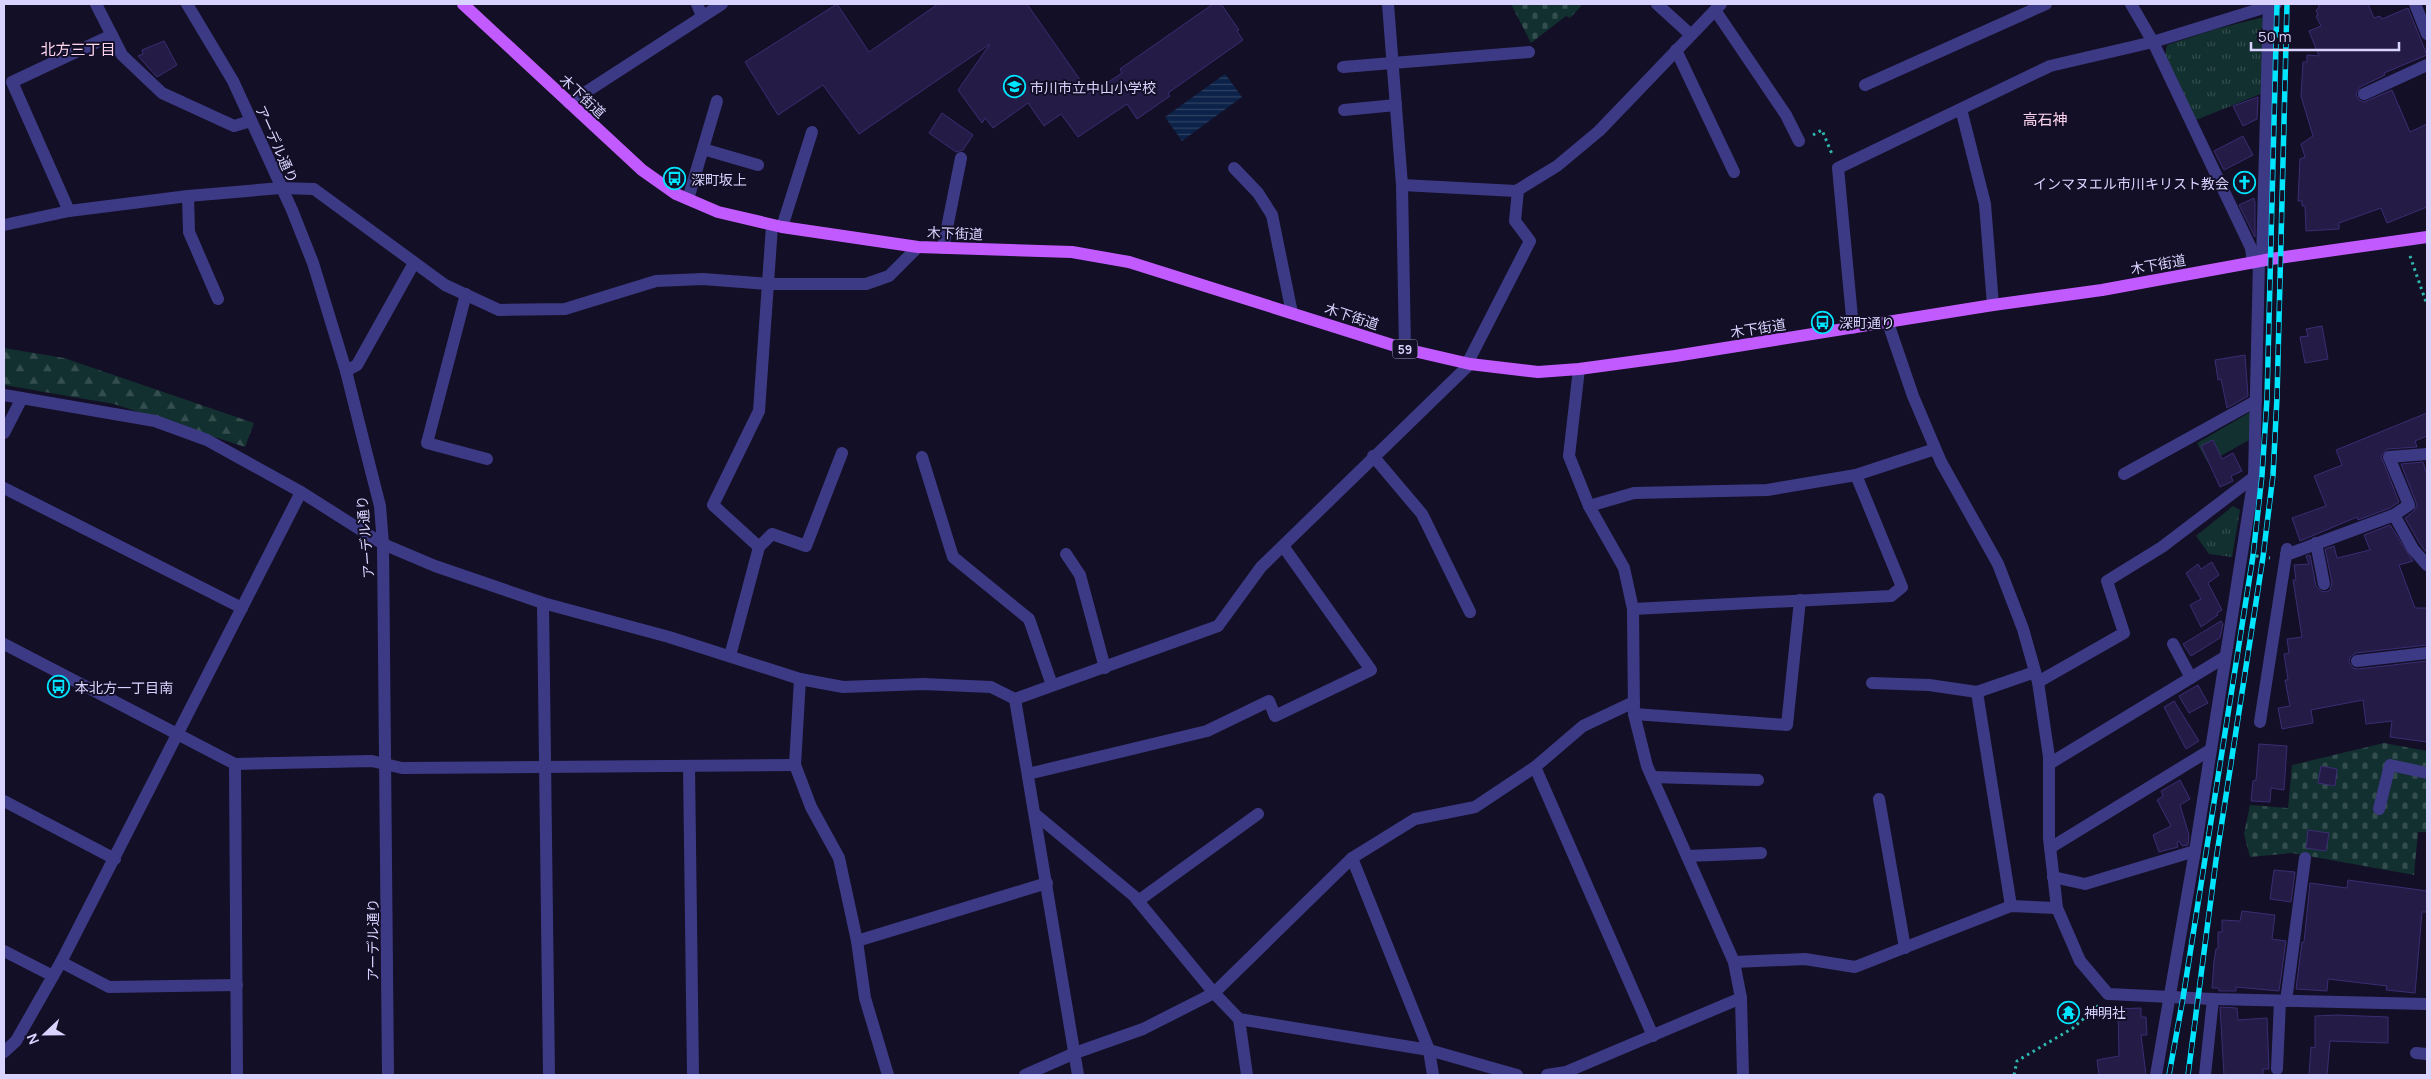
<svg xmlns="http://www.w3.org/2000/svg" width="2431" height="1079" font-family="Manrope,'Noto Sans JP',sans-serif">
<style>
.green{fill:#12302f}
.forest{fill:url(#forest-firs)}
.cemetery{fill:url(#cemetery-stones)}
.park{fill:url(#park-tufts)}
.water{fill:url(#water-rules)}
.building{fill:#241b47;stroke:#3b2d73}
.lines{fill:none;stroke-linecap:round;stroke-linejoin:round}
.path{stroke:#2fb8b0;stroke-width:3;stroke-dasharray:2.5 4;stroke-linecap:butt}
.minor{stroke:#3d3a85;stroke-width:12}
.major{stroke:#c25bff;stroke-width:12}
.rail-casing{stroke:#00e5ff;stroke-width:5.5}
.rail{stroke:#130f26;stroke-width:4;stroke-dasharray:11;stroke-linecap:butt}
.labels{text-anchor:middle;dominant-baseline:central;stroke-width:4;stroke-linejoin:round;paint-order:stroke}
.shield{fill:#130f26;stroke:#9e99be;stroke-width:1}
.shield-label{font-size:12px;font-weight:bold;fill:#d9d4ff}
.poi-label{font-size:14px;fill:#d9d4ff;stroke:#130f26;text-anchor:start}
.street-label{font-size:14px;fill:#d9d4ff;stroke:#130f26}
.neighbourhood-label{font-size:15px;fill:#ffd6f0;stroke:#130f26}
</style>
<defs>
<pattern id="forest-firs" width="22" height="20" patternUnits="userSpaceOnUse" patternTransform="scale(1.25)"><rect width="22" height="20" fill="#12302f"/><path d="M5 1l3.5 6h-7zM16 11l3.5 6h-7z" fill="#344d4e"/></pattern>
<pattern id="cemetery-stones" width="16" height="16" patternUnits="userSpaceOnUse" patternTransform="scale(1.25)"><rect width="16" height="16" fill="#12302f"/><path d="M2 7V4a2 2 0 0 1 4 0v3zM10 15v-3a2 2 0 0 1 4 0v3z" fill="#344d4e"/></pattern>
<pattern id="park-tufts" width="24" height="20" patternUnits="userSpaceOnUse" patternTransform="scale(1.25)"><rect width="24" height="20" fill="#12302f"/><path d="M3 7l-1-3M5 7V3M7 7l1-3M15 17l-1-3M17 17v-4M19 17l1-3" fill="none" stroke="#344d4e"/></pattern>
<pattern id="water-rules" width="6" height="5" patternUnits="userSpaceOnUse" patternTransform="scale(1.25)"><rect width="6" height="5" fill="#0c2248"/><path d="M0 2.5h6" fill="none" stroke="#2f4163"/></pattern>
</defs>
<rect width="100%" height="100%" fill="#130f26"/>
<polygon class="green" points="2252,411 2251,439 2208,463 2197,443"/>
<polygon class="forest" points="4,348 64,358 254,423 245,447 114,404 4,385"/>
<g class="cemetery">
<polygon points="1511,4 1583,4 1570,18 1566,16 1531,43"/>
<polygon points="2384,743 2427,751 2427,832 2418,832 2414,875 2292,853 2250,857 2244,834 2250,805 2288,808 2292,765"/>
</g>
<g class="park">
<polygon points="2264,17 2263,93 2196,120 2165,55 2167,45 2216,29"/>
<polygon points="2233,506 2240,510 2232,557 2209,554 2196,536"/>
</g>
<polygon class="water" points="1225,74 1242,97 1182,141 1165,117"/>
<g class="building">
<polygon points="837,4 869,52 938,4 1027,4 1090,94 1122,73 1120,69 1213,4 1221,4 1239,30 1237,31 1243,40 1168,93 1170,96 1137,119 1127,104 1078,137 1061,114 1044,126 1028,103 993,128 985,118 982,123 958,90 990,44 859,134 823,85 778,115 745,62"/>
<polygon points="2318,4 2368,4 2374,18 2380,16 2382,19 2408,8 2427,55 2384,73 2385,75 2360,87 2356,94 2359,100 2364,102 2392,90 2410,132 2427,124 2427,207 2387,223 2381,208 2339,223 2339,229 2306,231 2305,206 2302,206 2302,201 2298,201 2300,159 2305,157 2301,144 2313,136 2301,96 2303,62 2307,62 2307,55 2319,56 2309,31 2321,26 2316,16 2318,15 2316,10 2319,8"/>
<polygon points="164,41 177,65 157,77 138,56 143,54 142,50"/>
<polygon points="2258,97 2257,119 2243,126 2233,106"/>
<polygon points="942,113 973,135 963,150 956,152 929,133"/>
<polygon points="2243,136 2253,155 2224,170 2214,151"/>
<polygon points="2254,198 2255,202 2255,237 2239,205"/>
<polygon points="2322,326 2328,359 2305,363 2300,337 2308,336 2306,329"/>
<polygon points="2245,355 2248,396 2227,408 2221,379 2218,380 2215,360"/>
<polygon points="2427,413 2427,436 2415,441 2417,447 2388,449 2381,456 2399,502 2390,508 2358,520 2357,517 2300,541 2292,518 2326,506 2314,476 2342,465 2336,450"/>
<polygon points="2213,440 2222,459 2233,453 2242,471 2231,476 2233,481 2220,487 2201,446"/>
<polygon points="2423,462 2427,475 2427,553 2420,544 2405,518 2414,511 2417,505 2401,464"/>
<polygon points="2390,525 2413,561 2399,565 2415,608 2427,608 2427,645 2356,653 2350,657 2349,662 2353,668 2358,669 2427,661 2427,742 2390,737 2392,721 2366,724 2363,700 2311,710 2313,723 2282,729 2278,708 2290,706 2285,680 2288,680 2284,654 2289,653 2287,639 2302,637 2293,580 2296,580 2294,565 2309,564 2306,556 2310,555 2316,586 2321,591 2326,592 2330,590 2332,583 2325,549 2334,546 2337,558 2370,550 2364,535"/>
<polygon points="2212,562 2219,575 2208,583 2222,610 2217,613 2218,615 2201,627 2190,605 2201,599 2186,573 2198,564 2201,569"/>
<polygon points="2221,621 2223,624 2220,638 2191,656 2183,644"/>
<polygon points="2198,685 2208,703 2189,713 2179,696"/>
<polygon points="2174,701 2199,741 2186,749 2164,707"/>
<polygon points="2259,744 2287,746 2284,790 2271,788 2270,802 2251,801 2253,781 2256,780"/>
<polygon points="2321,766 2337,769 2335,786 2318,783"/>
<polygon points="2180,780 2190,799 2180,805 2189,835 2188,845 2182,846 2179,841 2177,842 2178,847 2159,852 2153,835 2171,826 2157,800 2163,796 2161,791"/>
<polygon points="2308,830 2329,833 2326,851 2306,848"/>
<polygon points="2274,870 2295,872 2291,902 2270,899"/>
<polygon points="2348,880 2427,891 2427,912 2422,912 2415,993 2386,990 2387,986 2328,979 2327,991 2296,989 2302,942 2304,942 2310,883 2347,888"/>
<polygon points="2242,911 2275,915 2272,939 2286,941 2279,991 2236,987 2236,991 2219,991 2218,988 2212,988 2214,961 2216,949 2218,949 2218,932 2222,932 2222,920 2240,921"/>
<polygon points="2220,1007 2237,1008 2238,1020 2267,1018 2269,1069 2263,1069 2263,1075 2224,1075"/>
<polygon points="2141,1008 2141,1017 2146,1017 2147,1035 2141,1035 2146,1075 2099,1075 2097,1060 2119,1056 2118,1009"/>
<polygon points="2337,1015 2388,1017 2388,1043 2330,1041 2327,1075 2309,1075 2311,1047 2315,1048 2315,1016"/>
</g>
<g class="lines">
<g class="path">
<polyline points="1813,135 1822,130 1832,154"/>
<polyline points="2410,256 2427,305"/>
<polyline points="2256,556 2270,558"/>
<polyline points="2014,1075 2017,1061 2073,1028 2099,1005"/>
</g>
<g class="minor">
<polyline points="96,4 122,55 162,93 234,126 251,121"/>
<polyline points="187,4 233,81 292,210 313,263 346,371 370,467 380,506 383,544 388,1075"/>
<polyline points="697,4 702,16"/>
<polyline points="1388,4 1402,185 1405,349"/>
<polyline points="1657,4 1691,35"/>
<polyline points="2131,4 2153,42 2251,248 2253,263"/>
<polyline points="2415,4 2427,34"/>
<polyline points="1715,10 1786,115 1799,141"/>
<polyline points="1676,50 1734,172"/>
<polyline points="1343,67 1529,52"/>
<polyline points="1865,85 2046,4"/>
<polyline points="2364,94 2427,65"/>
<polyline points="569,103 722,4"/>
<polyline points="1961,109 1985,204 1993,305"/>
<polyline points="1344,110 1396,105"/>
<polyline points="703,149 758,165"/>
<polyline points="1234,168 1258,193 1272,215 1292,313"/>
<polyline points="1402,185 1516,191 1557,166 1599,131 1721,4"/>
<polyline points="188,196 189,232 218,299"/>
<polyline points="688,199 717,101"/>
<polyline points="69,211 12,82 112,35"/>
<polyline points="4,225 69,211 188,196 281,188 314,189 445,285 499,310 565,309 656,281 703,279 769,284 866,284 889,276 918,247"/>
<polyline points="782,227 812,132"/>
<polyline points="943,248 961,158"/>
<polyline points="2262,261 2269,4"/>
<polyline points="466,294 427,443 487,459"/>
<polyline points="1888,323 1913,396 1941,462 1998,564 2023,629 2038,682 2049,757 2049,838 2057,908 2080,961 2108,994 2213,999 2427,1004"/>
<polyline points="1853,328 1838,168 2050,66 2153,42 2276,4"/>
<polyline points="1467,364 1530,241 1515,221 1518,190"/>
<polyline points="1579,369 1569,456 1589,506 1624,568 1633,609 1634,714 1647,766 1734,962 1741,998 1743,1075"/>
<polyline points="346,371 357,365 414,263"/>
<polyline points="4,395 155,421 207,440 301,492 383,544 435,566 543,603 669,637 800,679 843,687 923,684 991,687 1015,699 1218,626 1261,567 1470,364"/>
<polyline points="4,433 22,398"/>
<polyline points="1373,456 1422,514 1470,612"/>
<polyline points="922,457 953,557 1029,619 1052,685"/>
<polyline points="2124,474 2256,401"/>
<polyline points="4,488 242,608"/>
<polyline points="1589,506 1634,493 1767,490 1856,475 1935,449"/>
<polyline points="2394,515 2413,549 2427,565"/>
<polyline points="2316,543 2324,584"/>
<polyline points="759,547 772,534 806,546 842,453"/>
<polyline points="1066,554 1080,575 1105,668"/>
<polyline points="2286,555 2394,515 2409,505 2389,457 2427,454"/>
<polyline points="543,603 549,1075"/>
<polyline points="1633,609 1891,596 1902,587 1856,475"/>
<polyline points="4,644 235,764 372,761 402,768 795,765"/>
<polyline points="2173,644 2191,678"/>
<polyline points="730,656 759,547 713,505 759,411 772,226"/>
<polyline points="2357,661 2427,653"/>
<polyline points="800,679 795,765 811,807 839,858 857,941 865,998 888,1075"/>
<polyline points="2038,682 2124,633 2107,581 2162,547 2254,477"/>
<polyline points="1872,683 1929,685 1977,692"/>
<polyline points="1015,699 1078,1075"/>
<polyline points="1634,714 1787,725 1800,600"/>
<polyline points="2260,722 2287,549"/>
<polyline points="235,764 237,1075"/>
<polyline points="2049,764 2225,657"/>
<polyline points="689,766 693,1075"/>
<polyline points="1535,767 1653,1036"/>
<polyline points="1028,774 1207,731 1269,701 1275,716 1371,670 1283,546"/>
<polyline points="1652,777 1758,780"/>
<polyline points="1879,799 1905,948"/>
<polyline points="4,801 115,859"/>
<polyline points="2379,809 2390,765 2427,773"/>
<polyline points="1035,814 1134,896 1214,993 1239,1019 1429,1050 1517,1075"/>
<polyline points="2050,848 2210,750"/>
<polyline points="1687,856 1761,853"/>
<polyline points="1352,858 1429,1050 1433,1075"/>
<polyline points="2053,877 2085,884 2195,851"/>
<polyline points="1138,901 1258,814"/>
<polyline points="2011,906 1977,692 2035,672"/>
<polyline points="857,941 1047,883"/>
<polyline points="4,951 53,976"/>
<polyline points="61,962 109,987 237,985"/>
<polyline points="1734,962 1805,959 1855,967 2011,906 2057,908"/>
<polyline points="2286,1001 2305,858"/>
<polyline points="1239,1019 1247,1075"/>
<polyline points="4,1052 16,1041 61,962 301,492"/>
<polyline points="2416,1053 2427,1054"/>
<polyline points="2277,1069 2280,1001"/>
<polyline points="1025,1075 1075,1053 1143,1029 1214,993 1352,858 1415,819 1475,807 1535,767 1583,726 1634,702"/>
<polyline points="1547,1075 1566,1072 1741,998"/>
<polyline points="2156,1075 2195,851 2254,477 2259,261"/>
<polyline points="2205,1075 2213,999"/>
</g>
<polyline class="major" points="463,4 642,170 676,194 718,212 782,227 918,247 1072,252 1129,262 1405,349 1470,364 1538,372 1579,369 1675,356 1993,305 2102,290 2271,259 2427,237"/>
<defs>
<g id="rail">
<polyline points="2169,1075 2183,998 2253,556 2262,475 2267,399 2277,4"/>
<polyline points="2188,1075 2216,860 2263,557 2273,475 2277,398 2287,4"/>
</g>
</defs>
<use href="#rail" class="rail-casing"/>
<use href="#rail" class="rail"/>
</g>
<defs>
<symbol id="school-ring" viewBox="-11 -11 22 22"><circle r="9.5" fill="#130f26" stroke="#00e5ff" stroke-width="1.5"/><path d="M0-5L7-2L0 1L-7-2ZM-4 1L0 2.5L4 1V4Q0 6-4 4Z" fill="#00e5ff"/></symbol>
<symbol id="bus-ring" viewBox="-11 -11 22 22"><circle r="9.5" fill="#130f26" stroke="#00e5ff" stroke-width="1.5"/><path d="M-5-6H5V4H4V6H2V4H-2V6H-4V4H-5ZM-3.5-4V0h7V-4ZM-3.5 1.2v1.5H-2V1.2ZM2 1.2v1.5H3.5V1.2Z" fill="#00e5ff"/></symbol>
<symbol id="church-ring" viewBox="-11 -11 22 22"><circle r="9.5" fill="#130f26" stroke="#00e5ff" stroke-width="1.5"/><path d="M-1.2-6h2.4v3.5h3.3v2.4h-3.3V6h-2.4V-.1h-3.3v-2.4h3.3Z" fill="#00e5ff"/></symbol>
<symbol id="temple-ring" viewBox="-11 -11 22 22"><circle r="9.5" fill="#130f26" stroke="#00e5ff" stroke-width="1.5"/><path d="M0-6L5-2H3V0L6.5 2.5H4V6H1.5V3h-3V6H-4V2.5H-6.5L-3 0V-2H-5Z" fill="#00e5ff"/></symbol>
</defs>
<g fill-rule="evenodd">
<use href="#school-ring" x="1002" y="74" width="25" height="25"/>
<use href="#bus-ring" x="662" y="166" width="25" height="25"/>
<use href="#church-ring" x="2232" y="170" width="25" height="25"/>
<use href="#bus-ring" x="1810" y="310" width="25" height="25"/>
<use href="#bus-ring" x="46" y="674" width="25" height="25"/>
<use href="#temple-ring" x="2056" y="1000" width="25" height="25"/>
</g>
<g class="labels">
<rect class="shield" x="1392.5" y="339.5" width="25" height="19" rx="4"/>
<g class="shield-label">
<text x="1405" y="349">59</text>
</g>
<g class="poi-label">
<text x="1030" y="87">市川市立中山小学校</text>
<text x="691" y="179">深町坂上</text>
<text x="2229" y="183" text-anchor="end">インマヌエル市川キリスト教会</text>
<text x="1839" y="322">深町通り</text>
<text x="75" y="687">本北方一丁目南</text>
<text x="2084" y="1012">神明社</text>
</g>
<g class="street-label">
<text transform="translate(583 96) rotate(43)">木下街道</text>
<text transform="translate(277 144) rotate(66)">アーデル通り</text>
<text transform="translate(955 233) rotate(2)">木下街道</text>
<text transform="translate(2158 264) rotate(-10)">木下街道</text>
<text transform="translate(1352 316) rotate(18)">木下街道</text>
<text transform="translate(1758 328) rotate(-9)">木下街道</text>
<text transform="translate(365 537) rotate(-95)">アーデル通り</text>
<text transform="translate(372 940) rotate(-90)">アーデル通り</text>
</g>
<g class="neighbourhood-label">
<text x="78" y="49">北方三丁目</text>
<text x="2045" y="119">高石神</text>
</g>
</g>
<rect width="2431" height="1079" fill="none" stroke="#d9d4ff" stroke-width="10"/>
<g transform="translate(45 1034) rotate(248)" stroke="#130f26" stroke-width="4" paint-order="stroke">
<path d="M0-4L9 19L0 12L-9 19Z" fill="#d9d4ff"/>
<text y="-8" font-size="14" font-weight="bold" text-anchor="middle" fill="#d9d4ff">N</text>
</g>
<path d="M2251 42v8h148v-8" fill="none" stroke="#d9d4ff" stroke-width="2.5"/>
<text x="2258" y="42" font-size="15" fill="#d9d4ff" stroke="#130f26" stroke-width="4" paint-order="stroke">50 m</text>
</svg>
